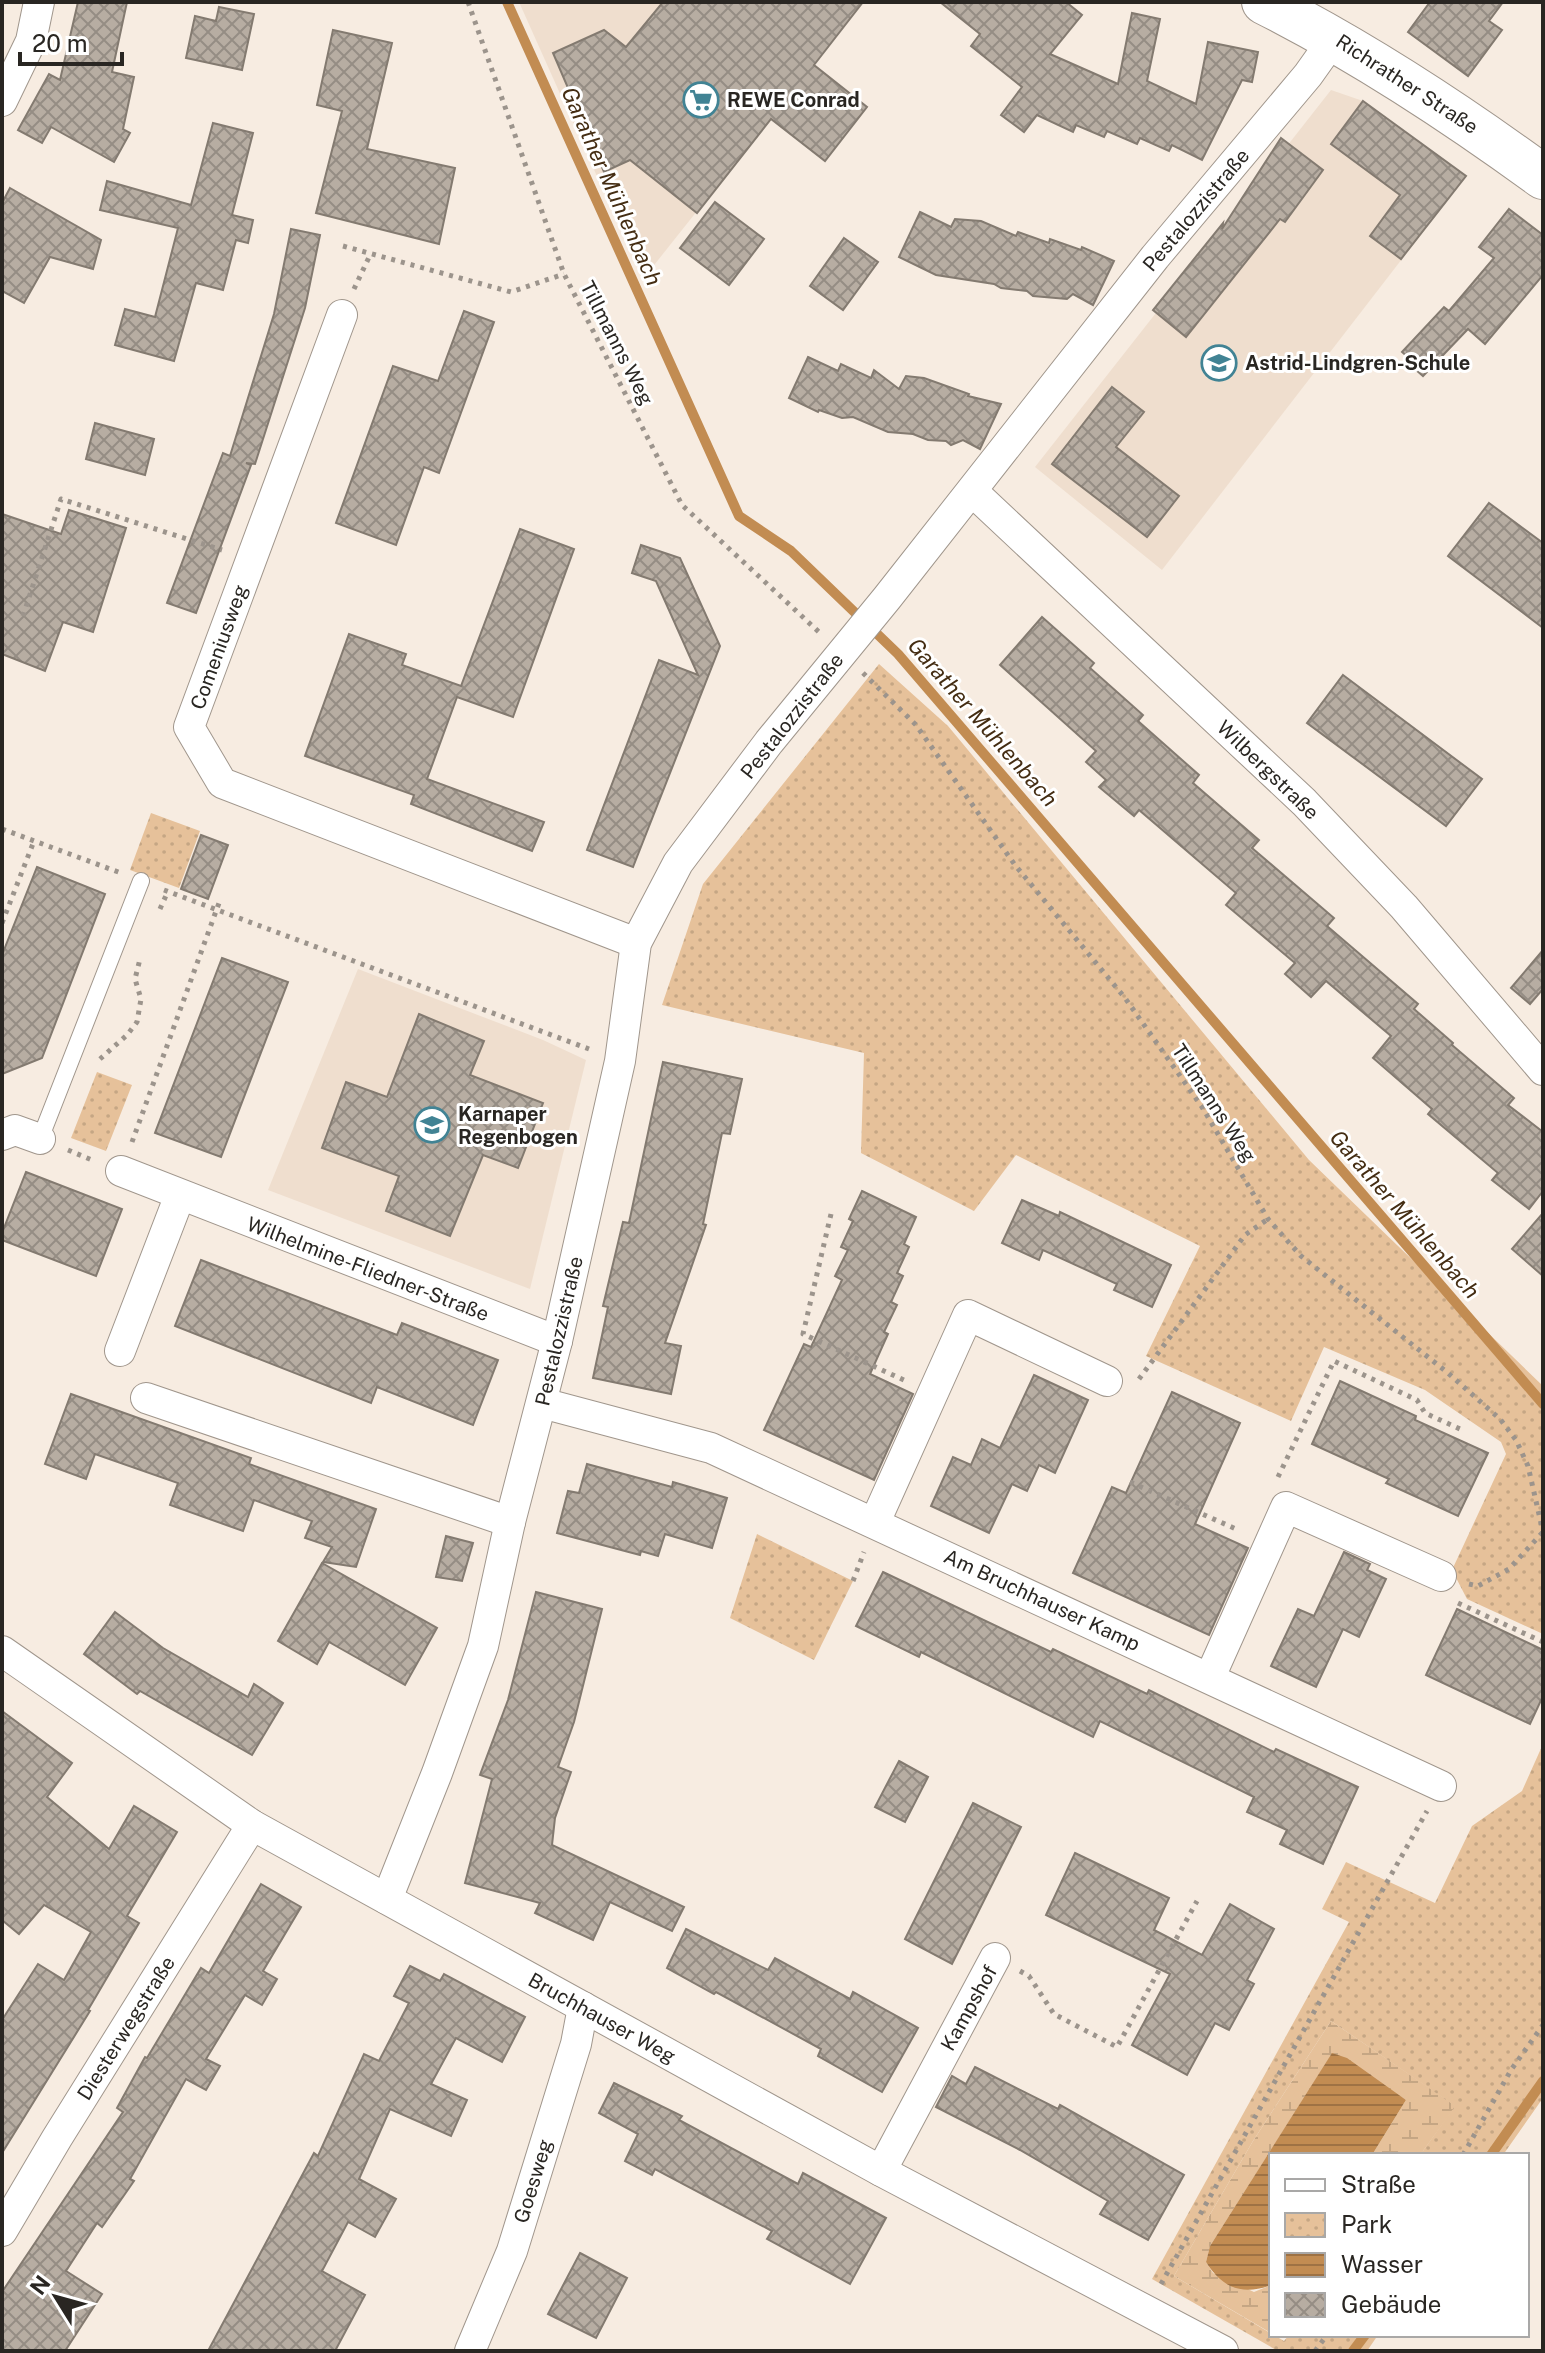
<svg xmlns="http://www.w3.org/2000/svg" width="1545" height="2353" font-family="'Public Sans',sans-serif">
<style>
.built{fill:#efdece}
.wetland{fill:url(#wetland-marsh)}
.park{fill:url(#park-dots)}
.water{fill:url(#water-rules)}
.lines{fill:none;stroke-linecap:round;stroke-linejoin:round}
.stream{stroke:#c28c52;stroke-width:10}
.building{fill:url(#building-cross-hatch);stroke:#837a70;stroke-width:2}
.service-casing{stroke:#a0968c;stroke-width:18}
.minor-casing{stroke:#a0968c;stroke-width:32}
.secondary-casing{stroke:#a0968c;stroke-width:46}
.path{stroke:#9c948c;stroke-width:5;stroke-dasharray:4 6;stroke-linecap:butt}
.service{stroke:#fff;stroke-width:16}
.minor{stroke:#fff;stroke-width:30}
.secondary{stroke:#fff;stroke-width:44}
.labels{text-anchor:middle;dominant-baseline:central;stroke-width:6;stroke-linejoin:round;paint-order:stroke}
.street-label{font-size:20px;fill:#292622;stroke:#fff}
.poi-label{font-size:20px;font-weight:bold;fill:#292622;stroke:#fff;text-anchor:start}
.water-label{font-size:22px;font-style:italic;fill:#442d13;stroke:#fff}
</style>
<defs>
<pattern id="wetland-marsh" width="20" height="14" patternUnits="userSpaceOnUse" patternTransform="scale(2)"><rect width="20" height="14" fill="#e6c19a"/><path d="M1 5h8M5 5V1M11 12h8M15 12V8" fill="none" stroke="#c5a684"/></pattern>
<pattern id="park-dots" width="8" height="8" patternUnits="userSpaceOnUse" patternTransform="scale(2)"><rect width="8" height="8" fill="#e6c19a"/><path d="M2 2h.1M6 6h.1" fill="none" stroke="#c5a684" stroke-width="1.8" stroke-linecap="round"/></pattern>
<pattern id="water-rules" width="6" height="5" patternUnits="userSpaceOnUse" patternTransform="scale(2)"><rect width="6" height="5" fill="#c28c52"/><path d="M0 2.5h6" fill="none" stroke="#9e7244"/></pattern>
<pattern id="building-cross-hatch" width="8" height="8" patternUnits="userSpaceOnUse" patternTransform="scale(2)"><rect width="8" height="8" fill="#b7ada2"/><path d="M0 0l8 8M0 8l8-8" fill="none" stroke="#958d84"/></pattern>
</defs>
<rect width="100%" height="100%" fill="#f7ece1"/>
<g class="built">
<polygon points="519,2 863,2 643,279"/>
<polygon points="1331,90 1363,101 1466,176 1162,570 1035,467"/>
<polygon points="358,969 543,1040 586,1060 530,1289 268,1190"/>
</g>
<polygon class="wetland" points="1331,2021 1456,2106 1420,2155 1372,2155 1406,2100 1332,2054 1210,2246 1206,2262 1213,2273 1254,2292 1271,2285 1271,2333 1174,2276 1253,2141"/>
<g class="park">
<polygon points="879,664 948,726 1309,1160 1543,1386 1543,1634 1467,1599 1452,1570 1506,1454 1501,1442 1425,1390 1324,1347 1291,1421 1146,1356 1200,1246 1016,1155 974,1211 861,1153 864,1053 662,1005 703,884"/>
<polygon points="151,813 200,831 179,888 130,870"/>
<polygon points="97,1072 132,1085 106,1151 71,1138"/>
<polygon points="757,1534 853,1581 814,1660 730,1618"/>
<polygon points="1543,1744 1543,2098 1503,2155 1420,2155 1455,2106 1331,2021 1253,2141 1174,2276 1284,2341 1289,2335 1378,2335 1367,2351 1278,2351 1152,2279 1349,1922 1322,1909 1346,1862 1435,1903 1472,1826 1522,1791"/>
</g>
<path class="water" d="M1332,2053L1347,2058L1406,2100L1372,2155H1271V2285C1243,2296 1222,2288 1206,2262L1210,2246Z"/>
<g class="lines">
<g class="stream">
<polyline points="507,2 739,516 791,551 898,654 1543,1404"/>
<polyline points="1491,2155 1543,2081"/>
<polyline points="1353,2351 1365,2335"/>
</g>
</g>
<g class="building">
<polygon points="78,2 127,2 112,72 134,77 123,129 130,133 114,162 51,127 42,143 18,130 49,74 60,80"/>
<polygon points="663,2 863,2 814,65 867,107 825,161 771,119 697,213 630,160 604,172 553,53 604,30 626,47"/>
<polygon points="940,2 1066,2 1082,15 1050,54 1118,84 1132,13 1160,19 1147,81 1196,104 1208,42 1258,52 1252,82 1242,80 1202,160 1172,145 1169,151 1140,138 1137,144 1107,131 1104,137 1076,125 1073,132 1037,115 1024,132 1001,115 1022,87 971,46 980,34"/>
<polygon points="1430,2 1503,2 1489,21 1502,30 1468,76 1408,32"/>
<polygon points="219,7 254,14 242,70 186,58 195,16 216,21"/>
<polygon points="333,30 392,43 367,149 455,168 439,244 316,213 342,111 317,105"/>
<polygon points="1363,101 1466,176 1401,259 1370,236 1400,195 1331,144"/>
<polygon points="213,123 253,133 232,215 253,220 248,243 236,240 223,290 196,283 174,361 115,345 125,309 155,317 178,228 100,210 107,181 191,205"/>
<polygon points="1281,138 1323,170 1285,222 1280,219 1186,337 1153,310 1223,223 1222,229"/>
<polygon points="10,188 101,240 93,269 50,257 24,303 2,291 2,203"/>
<polygon points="715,202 764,239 729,285 680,248"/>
<polygon points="1509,209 1543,235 1543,275 1485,344 1468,329 1423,376 1407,362 1410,359 1402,352 1444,307 1449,311 1494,258 1479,247"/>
<polygon points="920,212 951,227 955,219 981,221 1016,236 1018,232 1049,243 1050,239 1081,250 1082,247 1114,261 1093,305 1073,294 1067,299 1033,296 1027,291 1001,288 994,284 936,275 899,257"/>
<polygon points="291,229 320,235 305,308 255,464 246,463 251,465 196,613 167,603 223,453 230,456 274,314"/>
<polygon points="844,238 878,262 843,310 810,286"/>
<polygon points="464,311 494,322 439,473 424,467 396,545 336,523 393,366 438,381"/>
<polygon points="808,357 838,371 841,364 871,378 874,370 899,389 906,376 924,378 969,394 968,396 1001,404 980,449 963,440 951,445 946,441 928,440 913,434 888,432 853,417 842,418 819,410 818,412 789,398"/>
<polygon points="1112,387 1144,412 1116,447 1179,496 1147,537 1052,464"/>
<polygon points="95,423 154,439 145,475 86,459"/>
<polygon points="1489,503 1543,543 1543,628 1448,556"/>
<polygon points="69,510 126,528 93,632 63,622 45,671 2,654 2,514 61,534"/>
<polygon points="520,529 574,549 513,717 457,697 427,779 544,822 532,851 411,804 414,795 305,756 349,634 406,654 402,665 461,686"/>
<polygon points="641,545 680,558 720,646 633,867 587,850 659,660 698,675 656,581 632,573"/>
<polygon points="1042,617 1094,663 1090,668 1143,715 1138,721 1199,775 1193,783 1259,840 1252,848 1334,918 1327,926 1418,1004 1414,1009 1453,1043 1452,1045 1514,1098 1508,1105 1543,1132 1543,1191 1529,1209 1492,1180 1498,1173 1428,1114 1432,1109 1373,1058 1391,1036 1326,981 1311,997 1285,974 1295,963 1226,905 1236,893 1139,810 1134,816 1099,787 1106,780 1086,762 1096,751 1000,665"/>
<polygon points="1343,675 1482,779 1446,826 1307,723"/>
<polygon points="201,835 228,845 208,899 181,889"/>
<polygon points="37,867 105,894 42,1058 2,1074 2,955"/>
<polygon points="1543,950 1543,989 1530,1004 1511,988"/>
<polygon points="222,958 288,982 221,1157 155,1133"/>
<polygon points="419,1014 484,1041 470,1075 543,1103 518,1168 483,1155 450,1236 386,1211 399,1176 322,1148 346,1082 387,1097"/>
<polygon points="663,1062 742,1079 730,1134 722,1133 703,1224 706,1225 665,1343 681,1346 671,1394 593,1378 608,1307 603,1306 623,1222 629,1223"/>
<polygon points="26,1172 122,1209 96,1276 2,1240 2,1233"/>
<polygon points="862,1191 916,1217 904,1244 909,1247 897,1273 903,1276 891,1302 897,1305 884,1332 888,1334 870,1374 913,1394 874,1480 764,1430 804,1344 811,1347 842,1280 835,1276 848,1250 841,1247 853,1221 849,1219"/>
<polygon points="1022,1200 1059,1216 1060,1212 1171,1265 1152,1307 1114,1290 1117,1284 1043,1250 1039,1260 1002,1243"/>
<polygon points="1543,1213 1543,1276 1512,1249"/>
<polygon points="201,1260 397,1335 402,1323 498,1360 473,1425 377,1387 371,1403 175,1326"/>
<polygon points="1034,1375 1088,1400 1055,1473 1039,1465 1027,1491 1012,1484 989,1533 931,1506 953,1457 971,1465 982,1439 1000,1448"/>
<polygon points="1340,1381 1416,1416 1415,1420 1488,1453 1458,1516 1386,1483 1389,1479 1312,1444"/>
<polygon points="1172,1392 1240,1423 1195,1524 1248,1548 1209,1635 1073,1573 1112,1487 1126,1493"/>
<polygon points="71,1394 251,1458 249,1464 376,1509 356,1567 323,1562 332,1547 305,1538 312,1521 254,1500 243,1531 170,1505 178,1483 95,1454 86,1479 45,1464"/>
<polygon points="587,1464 672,1487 673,1482 727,1498 712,1548 665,1534 658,1556 641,1551 640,1555 557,1533 568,1491 579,1493"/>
<polygon points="446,1536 473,1543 462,1581 436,1577"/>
<polygon points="1344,1552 1370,1564 1367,1570 1386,1579 1359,1637 1343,1629 1316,1687 1271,1666 1298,1609 1314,1616"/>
<polygon points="322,1563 437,1628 405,1685 329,1642 317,1664 278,1641"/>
<polygon points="883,1572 1051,1652 1053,1649 1147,1694 1149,1690 1274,1752 1276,1749 1358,1787 1323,1864 1280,1844 1287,1830 1247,1812 1254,1797 1100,1721 1093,1737 921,1652 919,1657 856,1626"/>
<polygon points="536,1592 602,1609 574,1722 558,1767 571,1772 555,1818 552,1845 684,1907 672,1931 610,1902 593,1940 535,1913 540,1903 465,1883 492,1779 480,1775 508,1700"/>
<polygon points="1457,1609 1543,1650 1543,1696 1530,1724 1426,1675"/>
<polygon points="115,1612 163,1648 248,1697 254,1684 283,1703 252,1755 140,1691 137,1694 84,1654"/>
<polygon points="2,1711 72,1763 47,1797 109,1849 134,1806 177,1832 127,1916 139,1923 88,2010 90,2011 2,2153 2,2020 38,1964 64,1980 91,1932 44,1905 19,1934 2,1920"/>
<polygon points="899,1761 928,1777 905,1822 875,1807"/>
<polygon points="973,1803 1021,1827 952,1964 905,1939"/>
<polygon points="1075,1853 1169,1898 1154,1930 1202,1955 1230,1904 1274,1929 1247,1980 1254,1984 1229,2030 1215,2023 1187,2075 1132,2045 1170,1974 1046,1915"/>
<polygon points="261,1884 301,1907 263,1971 277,1979 262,2005 245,1995 206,2059 220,2066 206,2090 186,2079 130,2179 134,2181 102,2227 97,2223 66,2271 102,2294 65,2351 2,2351 2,2292 123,2112 117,2108 145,2057 147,2058 201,1968 209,1973"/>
<polygon points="686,1929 768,1970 775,1958 850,1999 853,1992 918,2028 882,2092 818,2056 821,2049 716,1992 714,1994 667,1968"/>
<polygon points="410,1966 440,1981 444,1974 525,2017 502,2062 456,2038 431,2084 467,2100 451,2136 390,2109 359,2179 396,2199 375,2237 348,2222 322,2271 365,2295 335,2351 208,2351 314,2153 318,2156 364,2054 379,2061 409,2003 394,1996"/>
<polygon points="975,2067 1058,2109 1060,2105 1184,2175 1148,2240 1100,2214 1108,2201 1020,2150 936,2107 952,2076 966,2084"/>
<polygon points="614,2083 682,2116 679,2120 798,2184 803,2173 886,2218 850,2284 767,2239 772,2231 655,2169 652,2175 625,2161 638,2134 599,2113"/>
<polygon points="580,2253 627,2278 596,2338 548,2314"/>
</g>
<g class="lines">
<defs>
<polyline id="service" points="40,1139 141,881"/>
<g id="minor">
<polyline points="2,101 31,41 39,2"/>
<polyline points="342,315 189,727 222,783 636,943"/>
<polyline points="972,491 1304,802 1404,907 1543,1070"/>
<polyline points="2,1135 15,1130 40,1139"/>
<polyline points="121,1171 557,1341"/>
<polyline points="120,1351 180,1195"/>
<polyline points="146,1398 510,1522"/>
<polyline points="542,1403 711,1448 1441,1786"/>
<polyline points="875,1522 968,1315 1107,1381"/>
<polyline points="2,1651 252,1825 881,2171 1223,2351"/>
<polyline points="1210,1677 1286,1507 1441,1576"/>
<polyline points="387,1899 437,1773 483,1646 510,1522 557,1341 620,1061 636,943 678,863 769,742 887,598 1155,257 1308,75 1335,37"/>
<polyline points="881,2171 995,1958"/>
<polyline points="2,2231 57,2138 252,1825"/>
<polyline points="470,2351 512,2251 576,2044 583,2007"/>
</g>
<path id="secondary" d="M1264,2C1363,52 1454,112 1543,177"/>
</defs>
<use href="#service" class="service-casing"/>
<use href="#minor" class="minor-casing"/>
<use href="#secondary" class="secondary-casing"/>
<g class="path">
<polyline points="468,2 564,274 682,505 820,633"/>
<polyline points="343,246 511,292 564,274"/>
<polyline points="354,289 371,253"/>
<polyline points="23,616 61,499 222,550"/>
<polyline points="863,673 916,725 1015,865 1125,998 1202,1107 1268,1219 1301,1256 1448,1373 1500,1419 1516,1440 1528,1466 1543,1532"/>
<polyline points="2,829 121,873"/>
<polyline points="164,890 589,1049"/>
<polyline points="160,909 168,891"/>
<polyline points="2,923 34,841"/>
<polyline points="100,1059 127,1035 137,1022 141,999 135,979 140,959"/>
<polyline points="132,1142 219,903"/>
<polyline points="68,1150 92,1160"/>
<polyline points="831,1214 803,1334 906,1381"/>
<polyline points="1139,1379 1245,1235 1268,1219"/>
<polyline points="1278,1477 1334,1361 1417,1400 1425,1413 1460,1429"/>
<polyline points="1130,1482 1236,1529"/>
<polyline points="853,1581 864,1552"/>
<polyline points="1469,1584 1478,1586 1509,1569 1543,1532"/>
<polyline points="1458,1603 1543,1642"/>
<polyline points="1020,1971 1029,1976 1054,2014 1117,2047 1197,1901"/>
<polyline points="1463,2155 1511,2070 1543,2025"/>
<polyline points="1161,2284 1427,1811"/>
<polyline points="1315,2351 1327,2335"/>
</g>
<use href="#service" class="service"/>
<use href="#minor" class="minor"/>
<use href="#secondary" class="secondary"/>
</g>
<defs>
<symbol id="supermarket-ring" viewBox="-11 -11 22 22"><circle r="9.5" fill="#fff" stroke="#418394" stroke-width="1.5"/><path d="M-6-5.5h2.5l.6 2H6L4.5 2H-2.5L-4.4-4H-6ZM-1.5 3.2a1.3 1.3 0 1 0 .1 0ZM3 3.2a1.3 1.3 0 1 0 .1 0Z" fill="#418394"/></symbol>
<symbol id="school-ring" viewBox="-11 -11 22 22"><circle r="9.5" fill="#fff" stroke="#418394" stroke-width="1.5"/><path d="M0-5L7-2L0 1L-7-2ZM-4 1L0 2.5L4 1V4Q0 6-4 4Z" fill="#418394"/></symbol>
</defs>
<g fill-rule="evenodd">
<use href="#supermarket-ring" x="681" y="80" width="40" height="40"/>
<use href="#school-ring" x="1199" y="343" width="40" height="40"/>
<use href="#school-ring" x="412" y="1105" width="40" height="40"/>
</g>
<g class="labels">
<g class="street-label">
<text transform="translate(1407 84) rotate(33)">Richrather Straße</text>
<text transform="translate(1196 210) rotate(-50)">Pestalozzistraße</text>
<text transform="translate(617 343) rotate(63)">Tillmanns Weg</text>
<text transform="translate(219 647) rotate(-70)">Comeniusweg</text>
<text transform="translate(792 716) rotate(-52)">Pestalozzistraße</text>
<text transform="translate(1268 770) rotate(44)">Wilbergstraße</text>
<text transform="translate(1214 1103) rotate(57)">Tillmanns Weg</text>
<text transform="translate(368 1269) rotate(21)">Wilhelmine-Fliedner-Straße</text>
<text transform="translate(559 1331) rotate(-77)">Pestalozzistraße</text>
<text transform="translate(1042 1600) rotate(25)">Am Bruchhauser Kamp</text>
<text transform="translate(969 2008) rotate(-61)">Kampshof</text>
<text transform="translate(602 2018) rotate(29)">Bruchhauser Weg</text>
<text transform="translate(126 2028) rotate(-58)">Diesterwegstraße</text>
<text transform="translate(533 2181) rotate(-73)">Goesweg</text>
</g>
<g class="poi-label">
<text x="727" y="100">REWE Conrad</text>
<text x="1245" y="363">Astrid-Lindgren-Schule</text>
<text x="458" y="1114">Karnaper<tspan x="458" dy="23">Regenbogen</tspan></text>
</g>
<g class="water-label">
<text transform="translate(612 186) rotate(66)">Garather Mühlenbach</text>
<text transform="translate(983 722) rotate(49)">Garather Mühlenbach</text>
<text transform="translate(1405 1214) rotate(49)">Garather Mühlenbach</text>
</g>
</g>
<rect width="1545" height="2353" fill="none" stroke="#292622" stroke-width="8"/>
<rect x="1269" y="2153" width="260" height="184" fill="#ffffff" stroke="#a9a8a7" stroke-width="2"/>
<rect x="1285" y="2179" width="40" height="12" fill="#ffffff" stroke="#a9a8a7" stroke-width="2"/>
<text x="1341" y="2193" font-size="24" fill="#292622">Straße</text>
<rect x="1285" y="2213" width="40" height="24" fill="url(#park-dots)" stroke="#a9a8a7" stroke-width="2"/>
<text x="1341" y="2233" font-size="24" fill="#292622">Park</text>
<rect x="1285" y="2253" width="40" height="24" fill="url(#water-rules)" stroke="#a9a8a7" stroke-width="2"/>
<text x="1341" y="2273" font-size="24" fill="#292622">Wasser</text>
<rect x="1285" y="2293" width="40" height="24" fill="url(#building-cross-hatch)" stroke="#a9a8a7" stroke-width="2"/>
<text x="1341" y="2313" font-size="24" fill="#292622">Gebäude</text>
<g transform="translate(56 2297) rotate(307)" stroke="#ffffff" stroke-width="6" paint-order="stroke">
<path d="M0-6L14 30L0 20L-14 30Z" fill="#292622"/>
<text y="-12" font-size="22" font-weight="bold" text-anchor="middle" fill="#292622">N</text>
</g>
<path d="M20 52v12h102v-12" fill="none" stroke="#292622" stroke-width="4"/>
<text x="32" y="52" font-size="24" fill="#292622" stroke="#ffffff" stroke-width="6" paint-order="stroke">20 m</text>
</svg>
